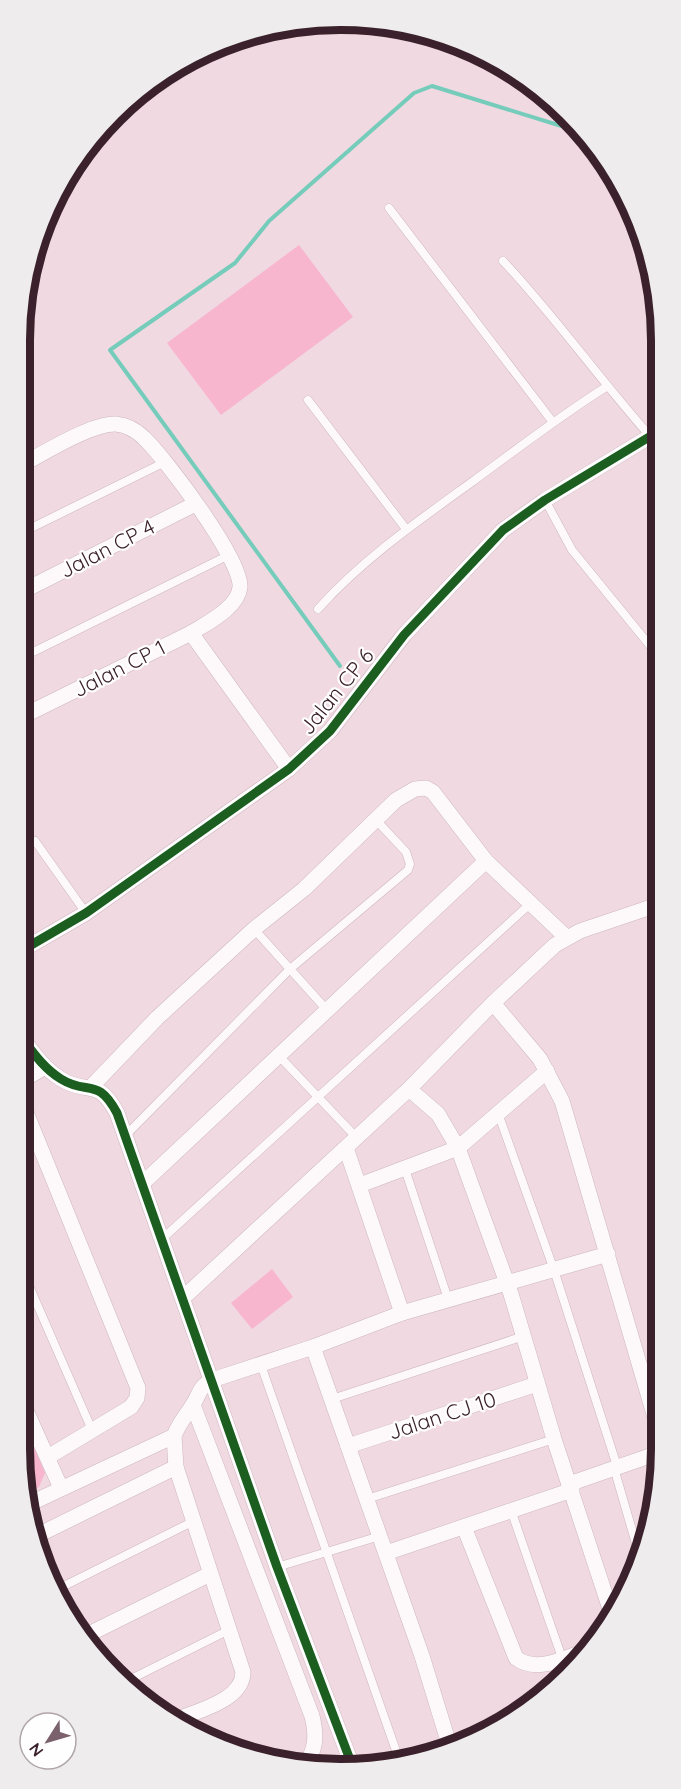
<svg xmlns="http://www.w3.org/2000/svg" width="681" height="1789" font-family="Quicksand,sans-serif">
<style>
.green{fill:#f7b6ce}
.lines{fill:none;stroke-linecap:round;stroke-linejoin:round}
.stream{stroke:#76ccbb;stroke-width:4}
.service-casing{stroke:#ceb6bf;stroke-width:9}
.minor-casing{stroke:#ceb6bf;stroke-width:16}
.service{stroke:#fdf9fa;stroke-width:8}
.minor{stroke:#fdf9fa;stroke-width:15}
.cycleway-casing{stroke:#fefefe;stroke-width:13}
.cycleway{stroke:#1b5e20;stroke-width:9}
.labels{text-anchor:middle;dominant-baseline:central;stroke-width:4.5;stroke-linejoin:round;paint-order:stroke}
.street-label{font-size:21px;fill:#3b212b;stroke:#fefefe}
.rim{fill:none;stroke:#3b212b;stroke-width:8}
</style>
<rect width="100%" height="100%" fill="#f0d9e1"/>
<g class="green">
<polygon points="299,245 353,317 221,415 167,343"/>
<polygon points="272,1269 293,1297 252,1329 231,1303"/>
<polygon points="19,1410 45,1473 39,1487 27,1493 20,1448"/>
</g>
<g class="lines">
<polyline class="stream" points="340,666 110,350 235,263 269,221 414,93 432,86 584,133"/>
<defs>
<g id="service">
<polyline points="389,208 552,421"/>
<path d="M503,261C555,316 599,379 650,436"/>
<polyline points="308,400 406,529"/>
<polyline points="545,500 572,550 660,658"/>
<polyline points="19,534 165,462"/>
<path d="M318,609C363,559 418,521 472,482C517,449 560,416 606,387"/>
<polyline points="19,659 229,555"/>
<polyline points="19,851 35,841 86,913"/>
<polyline points="254,929 326,1009"/>
<polyline points="278,1055 357,1138"/>
<polyline points="498,1113 554,1270 617,1466"/>
<polyline points="126,1135 290,969 408,870 410,864 406,852 376,820"/>
<polyline points="405,1169 448,1299"/>
<polyline points="162,1239 531,903"/>
<polyline points="19,1263 92,1430"/>
<polyline points="261,1365 400,1762"/>
<polyline points="332,1399 524,1336"/>
<polyline points="614,1468 639,1554"/>
<polyline points="367,1499 554,1439"/>
<polyline points="511,1510 562,1658"/>
<polyline points="277,1567 380,1536"/>
<polyline points="58,1589 194,1521"/>
<polyline points="125,1682 229,1630"/>
</g>
<g id="minor">
<polyline points="145,93 146,93"/>
<path d="M19,466C43,454 91,423 116,424C127,425 136,430 144,438C166,459 242,560 240,587C238,608 207,623 191,633L19,718"/>
<polyline points="19,593 195,504"/>
<polyline points="191,633 289,769"/>
<polyline points="19,952 86,913 289,769 330,731 404,635 503,530 545,500 659,431"/>
<polyline points="493,1003 540,1059 562,1101 661,1438"/>
<path d="M19,1034C32,1051 43,1068 61,1079C88,1096 97,1076 117,1113L277,1567L352,1765"/>
<polyline points="19,1082 45,1067"/>
<polyline points="91,1087 157,1018 254,929 304,889 396,800 415,789 426,788 433,792 486,861 566,937"/>
<polyline points="409,1089 438,1114 458,1148 511,1294 554,1439 611,1612"/>
<polyline points="19,1095 138,1388 137,1398 131,1407 48,1457"/>
<polyline points="346,1148 402,1313"/>
<polyline points="143,1183 486,861"/>
<polyline points="360,1185 458,1148 547,1071"/>
<polyline points="183,1298 409,1089 493,1003 555,945 580,931 660,904"/>
<polyline points="313,1347 422,1656 449,1744"/>
<polyline points="19,1395 61,1488"/>
<path d="M193,1405L312,1716C317,1736 316,1750 304,1767"/>
<polyline points="348,1446 537,1384"/>
<polyline points="569,1484 661,1452"/>
<path d="M29,1504L174,1436C179,1423 185,1417 192,1406C200,1395 198,1387 212,1380L313,1347L402,1313L608,1254"/>
<path d="M464,1527L516,1658C537,1674 566,1657 588,1650"/>
<polyline points="34,1537 176,1467"/>
<polyline points="386,1553 572,1490"/>
<polyline points="85,1636 210,1574"/>
<path d="M173,1721C196,1711 243,1701 243,1672L176,1467L174,1436"/>
<polyline points="395,1764 415,1758"/>
</g>
</defs>
<use href="#service" class="service-casing"/>
<use href="#minor" class="minor-casing"/>
<use href="#service" class="service"/>
<use href="#minor" class="minor"/>
<defs>
<g id="cycleway">
<polyline points="19,952 86,913 289,769 330,731 404,635 503,530 545,500 659,431"/>
<path d="M19,1034C32,1051 43,1068 61,1079C88,1096 97,1076 117,1113L277,1567L352,1765"/>
</g>
</defs>
<use href="#cycleway" class="cycleway-casing"/>
<use href="#cycleway" class="cycleway"/>
</g>
<g class="labels">
<g class="street-label">
<text transform="translate(107 548) rotate(-27)">Jalan CP 4</text>
<text transform="translate(119 668) rotate(-27)">Jalan CP 1</text>
<text transform="translate(336 691) rotate(-51)">Jalan CP 6</text>
<text transform="translate(442 1415) rotate(-18)">Jalan CJ 10</text>
</g>
</g>
<path d="M0 0H681V1789H0ZM340 30H341A310 310 0 0 1 651 340V1449A310 310 0 0 1 341 1759H340A310 310 0 0 1 30 1449V340A310 310 0 0 1 340 30Z" fill="#eeeced" fill-rule="evenodd"/>
<path class="rim" d="M340 30H341A310 310 0 0 1 651 340V1449A310 310 0 0 1 341 1759H340A310 310 0 0 1 30 1449V340A310 310 0 0 1 340 30Z"/>
<g transform="translate(48 1741) rotate(233)"><circle r="28" fill="#fefefe" stroke="#b0a6aa" stroke-width="1.5"/>
<path d="M0-4.5L10 22L0 15L-10 22Z" fill="#7a616b"/>
<text y="-9" font-size="16" font-weight="bold" text-anchor="middle" fill="#3b212b">N</text>
</g>
</svg>
